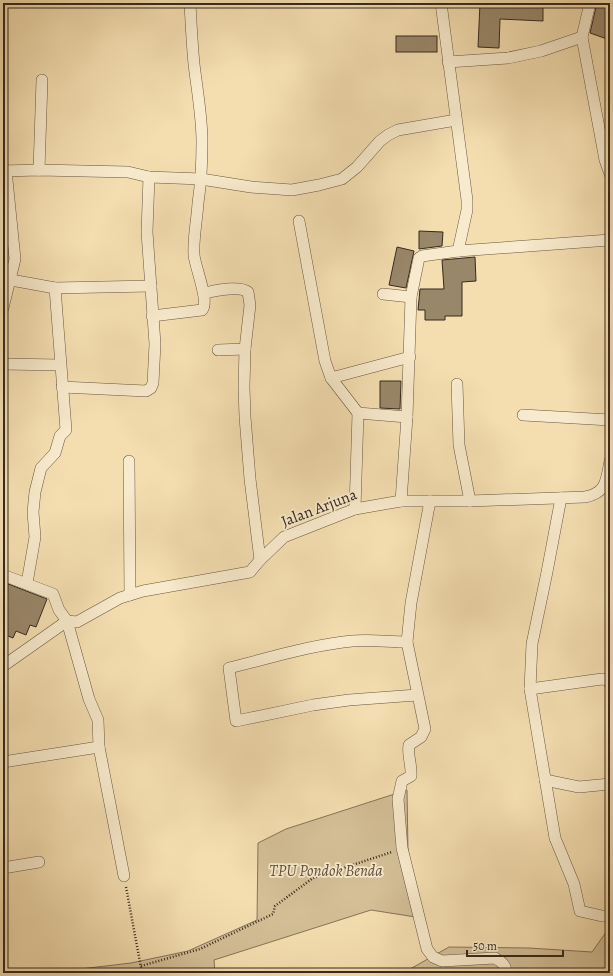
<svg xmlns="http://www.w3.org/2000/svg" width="613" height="976" font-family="Alegreya,serif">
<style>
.green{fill:#d4bf97;stroke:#85745a}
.building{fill:#99876a;stroke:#36291e}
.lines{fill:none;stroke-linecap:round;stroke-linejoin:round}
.minor-casing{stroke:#665642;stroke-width:12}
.path{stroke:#36291e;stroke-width:2.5;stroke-dasharray:1 2;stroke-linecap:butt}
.minor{stroke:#f8eacc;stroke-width:11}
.labels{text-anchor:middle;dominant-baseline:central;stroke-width:3.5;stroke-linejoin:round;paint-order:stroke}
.street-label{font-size:16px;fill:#36291e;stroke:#f8eacc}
.park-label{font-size:16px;font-style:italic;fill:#5e4e3c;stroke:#f8eacc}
</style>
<rect width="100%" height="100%" fill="#f4deb0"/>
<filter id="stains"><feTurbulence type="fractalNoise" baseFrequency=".005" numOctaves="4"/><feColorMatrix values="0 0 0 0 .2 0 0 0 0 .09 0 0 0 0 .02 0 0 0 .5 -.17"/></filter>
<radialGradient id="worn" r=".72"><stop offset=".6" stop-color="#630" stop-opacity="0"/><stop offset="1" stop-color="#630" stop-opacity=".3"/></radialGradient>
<g class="green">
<polygon points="407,790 408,852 422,918 371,910 214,960 215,973 46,973 131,963 188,951 257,920 258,843 286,829"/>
<polygon points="609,928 610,928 610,973 403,973 449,947 529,948 592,952"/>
</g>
<g class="building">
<polygon points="480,3 543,4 543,21 500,19 499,48 478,47"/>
<polygon points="597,3 610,3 610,40 590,33"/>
<rect x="396" y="36" width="41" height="16"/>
<polygon points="419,231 443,232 442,246 419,249"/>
<polygon points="397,247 414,251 406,288 389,285"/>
<polygon points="475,257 476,281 462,282 462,316 445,316 445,320 425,320 425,310 418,310 420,289 444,289 442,260"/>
<polygon points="380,381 401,381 400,409 380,408"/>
<polygon points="3,582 47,599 36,627 30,625 26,635 16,631 13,638 3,634"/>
</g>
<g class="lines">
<defs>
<g id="minor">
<polyline points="441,3 467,200 467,210 458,251"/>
<polyline points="590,3 582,37 605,160 610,174"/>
<polyline points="448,62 508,58 541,51 582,37"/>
<polyline points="39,170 42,80"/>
<polyline points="3,171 39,170 128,172 149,177 201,179 251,187 292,190 319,185 342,179 357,167 380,141 388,135 398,130 456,120"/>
<polyline points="299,221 325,361 331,378 358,413"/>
<polyline points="11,280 55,288 151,286"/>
<path d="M204,293C215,291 239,285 248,292L250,305L245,349L244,387L245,417L250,479L260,560"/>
<polyline points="383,294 411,297"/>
<polyline points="3,308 15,259 6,170"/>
<path d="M152,316L202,310C210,302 195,267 194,255C193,238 197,220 198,203C201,183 202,163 202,142C202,116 197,90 194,64C192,43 191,23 190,3"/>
<polyline points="218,350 245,349"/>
<polyline points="3,364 60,365"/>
<polyline points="331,378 410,357"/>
<polyline points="457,384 459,445 470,501"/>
<polyline points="62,387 146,391 151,388 153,383 155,344 147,232 149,177"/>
<polyline points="523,415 610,420"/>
<polyline points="129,461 130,595"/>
<polyline points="561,498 547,572 532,644 530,689 555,838 574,884 580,911 602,916"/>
<polyline points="401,501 407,417 411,297 419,258 422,256 458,251 610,240"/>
<path d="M430,501L411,603L407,642L425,729L421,737L409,745C407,755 412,765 411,776L402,781L398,799L402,848L427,949L433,957L442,961L495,958C502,962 506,965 506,973"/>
<polyline points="355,509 358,413 407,417"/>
<polyline points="3,575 53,594 59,610 67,621 89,699 98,720 99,747 124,876"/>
<polyline points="27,583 35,537 33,512 35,492 41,468 55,453 60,436 66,430 55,288"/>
<path d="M407,642C389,642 370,639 352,641C311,645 270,658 229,668L236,721L313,705L349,700L417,695"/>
<path d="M3,666L67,621L77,622L120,598L143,591L250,572L260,560L284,537L355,509L401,501H470L585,497C607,493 606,480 610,461"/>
<polyline points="530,689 602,679 608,680 610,684"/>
<polyline points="3,762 99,747"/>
<polyline points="545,780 579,787 610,784"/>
<polyline points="3,868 39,862"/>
</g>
</defs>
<use href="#minor" class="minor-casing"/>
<g class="path">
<polyline points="126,887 142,973"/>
<polyline points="141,966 200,949 273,914 275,906 313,878 392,852"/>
</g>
<use href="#minor" class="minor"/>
</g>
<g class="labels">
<g class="street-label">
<text transform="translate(319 508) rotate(-21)">Jalan Arjuna</text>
</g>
<g class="park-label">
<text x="326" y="871">TPU Pondok Benda</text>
</g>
</g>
<rect width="613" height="976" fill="none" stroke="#f4deb0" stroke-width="16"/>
<rect x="4" y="4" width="605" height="968" fill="none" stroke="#36291e" stroke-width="2"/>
<rect x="8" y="8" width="597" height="960" fill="none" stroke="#36291e"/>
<path d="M467 950v6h96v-6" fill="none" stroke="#36291e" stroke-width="2"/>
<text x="473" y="950" font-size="12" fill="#36291e" stroke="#f8eacc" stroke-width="3" paint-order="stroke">50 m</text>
<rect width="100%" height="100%" filter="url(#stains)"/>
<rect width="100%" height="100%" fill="url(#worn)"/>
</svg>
